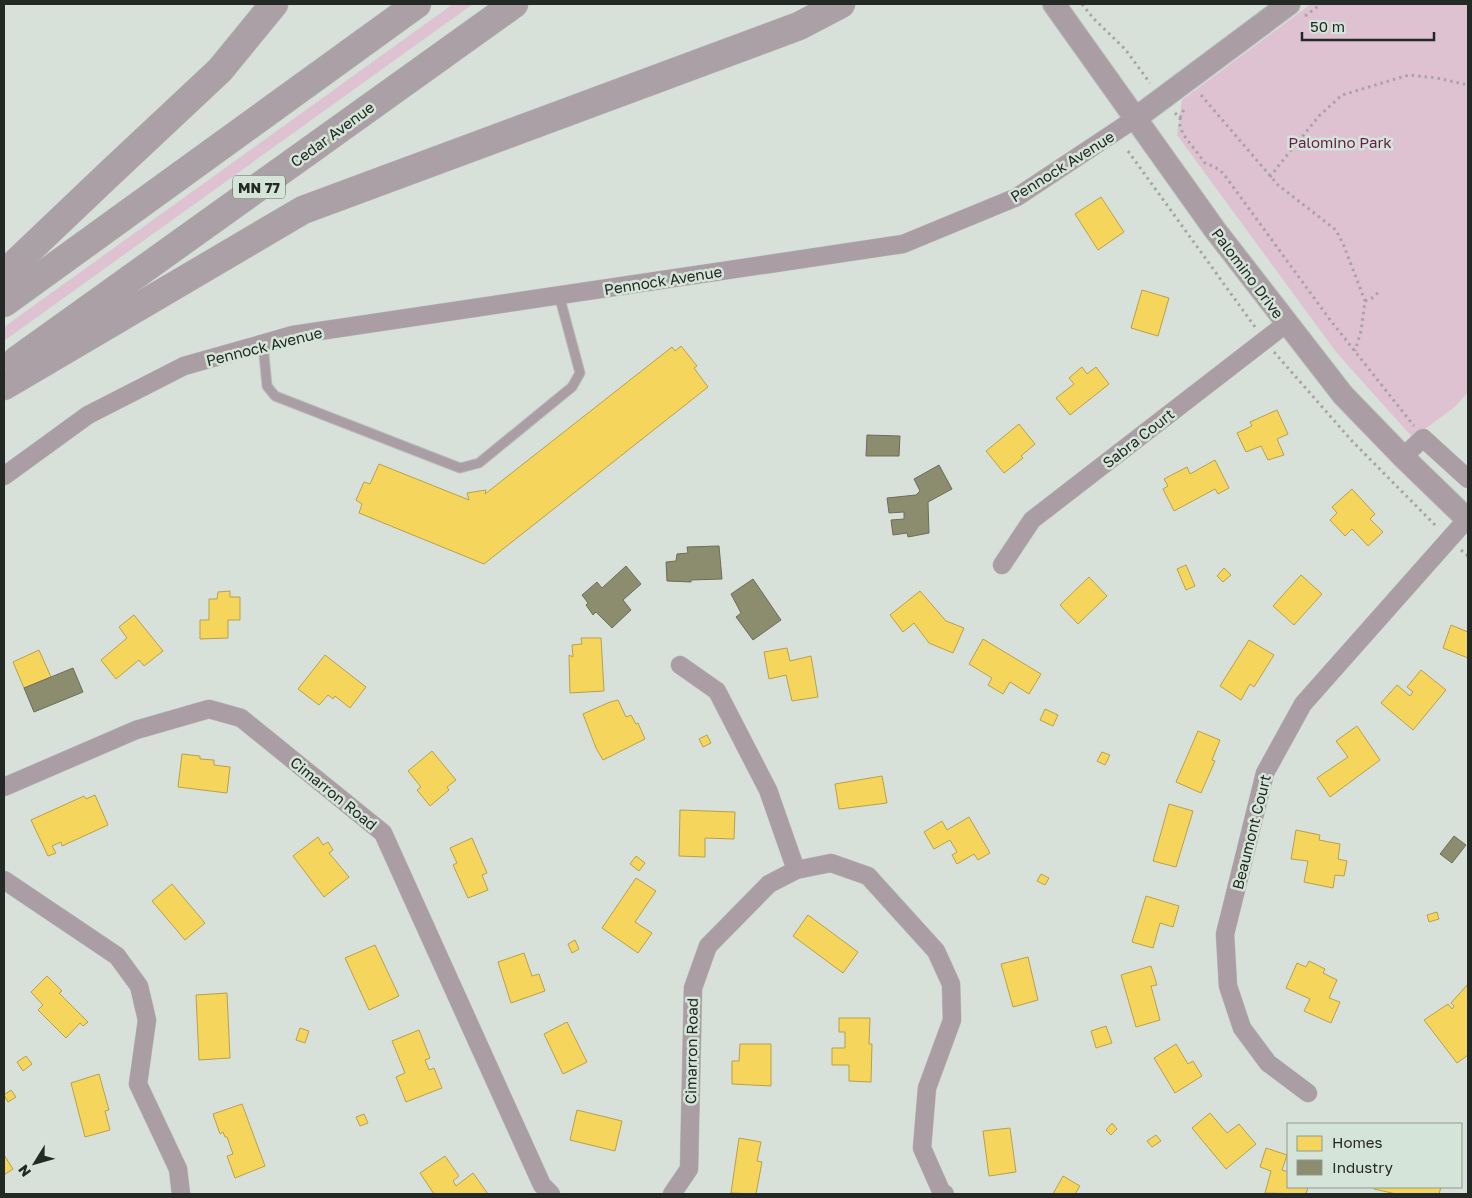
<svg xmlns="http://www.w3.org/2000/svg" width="1472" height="1198" font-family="'Golos Text',sans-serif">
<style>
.green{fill:#dfc2d1}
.homes{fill:#f6d55c;stroke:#b7a14b}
.industry{fill:#8c8c6e;stroke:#6c6e58}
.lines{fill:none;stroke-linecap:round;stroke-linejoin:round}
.service-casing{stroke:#b8beba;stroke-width:11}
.minor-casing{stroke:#b8beba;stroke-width:19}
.tertiary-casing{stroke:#b8beba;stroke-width:24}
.motorway-casing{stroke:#b8beba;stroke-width:29}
.path{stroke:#a8a3a5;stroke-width:3;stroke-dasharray:2.5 4;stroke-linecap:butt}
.service{stroke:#aa9da4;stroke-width:9}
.minor{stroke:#aa9da4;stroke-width:18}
.tertiary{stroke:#aa9da4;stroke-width:22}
.motorway{stroke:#aaa0a6;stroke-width:28}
.labels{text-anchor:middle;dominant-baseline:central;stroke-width:5;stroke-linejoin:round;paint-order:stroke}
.shield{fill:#d5e4d8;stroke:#58615a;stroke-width:1}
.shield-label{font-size:14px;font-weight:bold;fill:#232924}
.street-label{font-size:15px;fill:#232924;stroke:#d5e4d8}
.park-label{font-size:15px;fill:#681b4c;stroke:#d5e4d8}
</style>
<rect width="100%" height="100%" fill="#d8e0da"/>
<g class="green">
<polygon points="453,4 473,4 4,341 4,327"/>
<polygon points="1311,4 1468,4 1468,392 1456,406 1413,438 1336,352 1177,135 1182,100"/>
</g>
<g class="homes">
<polygon points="1101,197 1124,232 1098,250 1075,214"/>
<polygon points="1142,290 1169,298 1158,336 1131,328"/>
<polygon points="681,346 697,366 694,368 708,387 484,564 359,513 362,504 356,500 364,482 370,484 379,464 469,500 467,493 486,490 485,494 672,347 675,351"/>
<polygon points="1082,367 1087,374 1096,367 1109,384 1070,415 1056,398 1074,384 1069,378"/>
<polygon points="1277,410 1288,434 1277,439 1284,455 1268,460 1261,446 1246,452 1237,433 1252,426 1250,422"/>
<polygon points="1019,424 1035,444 1021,456 1023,458 1004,473 986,451"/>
<polygon points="1215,460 1229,488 1218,494 1215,489 1174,511 1163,489 1168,486 1164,479 1187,467 1190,474"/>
<polygon points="1352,489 1375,514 1370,519 1383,532 1368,546 1352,529 1345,536 1330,520 1337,513 1332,507"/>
<polygon points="1186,565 1195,586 1186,590 1177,569"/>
<polygon points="1224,568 1231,575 1223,582 1217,576"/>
<polygon points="1301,575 1322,594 1294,625 1273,606"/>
<polygon points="1089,577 1107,596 1078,624 1060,605"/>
<polygon points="230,591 230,597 240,597 240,620 228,620 228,638 200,639 200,620 209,620 209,599 217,599 218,592"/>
<polygon points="920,591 946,621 964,628 953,653 929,643 914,623 903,632 890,615"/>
<polygon points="134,615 163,651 144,666 139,660 116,679 101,660 127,638 119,627"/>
<polygon points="1451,625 1468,632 1468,658 1443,648"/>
<polygon points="581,638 601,638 604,691 570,693 569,655 573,657 572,645 582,644"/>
<polygon points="983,639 1041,674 1029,694 1010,682 1003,694 988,685 992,678 969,664"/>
<polygon points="1249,640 1274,655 1254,687 1250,684 1241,700 1220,686"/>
<polygon points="787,648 790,661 811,656 818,697 792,701 786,675 769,679 764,652"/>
<polygon points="39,650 51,677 24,688 13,662"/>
<polygon points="325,655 366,687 350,708 335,696 333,699 328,695 319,705 298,689"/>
<polygon points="1421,670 1446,690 1413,730 1381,703 1397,685 1410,696 1413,692 1407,687"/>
<polygon points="618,700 626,717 631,715 636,724 638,723 645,739 603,760 596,748 583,714 610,702"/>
<polygon points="1045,709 1058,715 1053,726 1040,720"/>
<polygon points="1357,726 1380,760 1330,797 1317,778 1348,757 1336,741"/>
<polygon points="1198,731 1220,740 1212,760 1215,761 1201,793 1176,782"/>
<polygon points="707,735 711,743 703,747 699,739"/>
<polygon points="432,751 456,780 447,787 449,790 430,806 417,790 421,787 408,771"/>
<polygon points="1102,752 1110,755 1105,765 1097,761"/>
<polygon points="182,754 200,756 200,759 214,760 214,765 230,767 227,793 178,787"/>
<polygon points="882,776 887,803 839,809 835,784"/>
<polygon points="95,795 108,825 62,846 61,842 52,846 56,853 48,856 31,820 84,796 86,799"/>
<polygon points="1169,804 1193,811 1176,867 1153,861"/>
<polygon points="680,810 735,812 734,839 705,838 705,857 679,856"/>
<polygon points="969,817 990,853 978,860 974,854 957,864 952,855 957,852 950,840 934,849 924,832 942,821 947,830"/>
<polygon points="1296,830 1320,835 1319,840 1340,844 1338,859 1347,861 1344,876 1335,875 1333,888 1304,882 1308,861 1291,859"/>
<polygon points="318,837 323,845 328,842 333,850 329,853 349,877 324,897 293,856"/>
<polygon points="472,838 487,873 482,875 488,890 468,898 453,865 457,863 450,848"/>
<polygon points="636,856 645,863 639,871 630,864"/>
<polygon points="1041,874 1049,878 1045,885 1037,881"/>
<polygon points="636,878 656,891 635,922 652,933 638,953 602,928"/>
<polygon points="172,884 205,923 185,940 152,901"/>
<polygon points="1146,896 1179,906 1173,927 1160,923 1153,948 1132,942"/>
<polygon points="1437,912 1439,919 1429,922 1427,915"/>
<polygon points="808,915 858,952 843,973 793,936"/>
<polygon points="575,940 579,949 572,953 568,944"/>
<polygon points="375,945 399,996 369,1010 345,958"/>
<polygon points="524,953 532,976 539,974 545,991 511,1003 498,962"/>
<polygon points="1028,957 1038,1000 1013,1007 1001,964"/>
<polygon points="1309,961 1325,969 1323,973 1337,980 1329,998 1340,1002 1331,1023 1304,1011 1310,999 1286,988 1297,963 1306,967"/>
<polygon points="1151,966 1157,985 1151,986 1160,1020 1136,1027 1121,975"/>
<polygon points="47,976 62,991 59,993 88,1022 83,1026 80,1023 66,1038 38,1010 43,1005 31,992"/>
<polygon points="1468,984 1468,1055 1457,1063 1424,1020 1448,1004 1452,1009 1454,1006 1451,1003"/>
<polygon points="227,993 230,1058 199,1060 196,995"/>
<polygon points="839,1018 870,1018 869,1044 872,1044 871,1082 849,1081 849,1065 832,1065 832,1048 845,1048 845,1032 839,1032"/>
<polygon points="567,1022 587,1062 563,1074 544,1034"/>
<polygon points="1106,1026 1112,1043 1096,1048 1091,1031"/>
<polygon points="300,1028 309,1031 305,1043 296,1040"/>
<polygon points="419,1030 430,1058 425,1060 429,1070 434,1068 442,1088 406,1102 396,1077 405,1073 392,1041"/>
<polygon points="740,1044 771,1044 771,1086 732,1084 732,1061 739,1061"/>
<polygon points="1176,1044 1188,1064 1193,1061 1202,1076 1175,1093 1154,1058"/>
<polygon points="26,1056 32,1064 23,1071 17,1062"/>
<polygon points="99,1074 109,1110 105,1111 110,1130 85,1137 71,1083"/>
<polygon points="11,1090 16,1097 8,1102 4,1095"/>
<polygon points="242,1104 265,1166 235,1178 227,1156 233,1154 227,1137 225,1137 223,1132 220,1134 213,1114"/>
<polygon points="577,1110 622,1121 615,1151 570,1140"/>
<polygon points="1210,1113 1227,1133 1239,1124 1256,1144 1226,1169 1192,1128"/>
<polygon points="364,1114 368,1123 360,1126 356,1117"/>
<polygon points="1112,1123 1117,1129 1111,1135 1106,1130"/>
<polygon points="1010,1128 1016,1172 989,1176 983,1131"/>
<polygon points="1156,1135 1161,1141 1152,1147 1147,1141"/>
<polygon points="739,1138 761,1142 757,1161 762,1162 756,1194 731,1193"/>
<polygon points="1266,1148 1287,1155 1282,1170 1288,1172 1288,1187 1308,1187 1306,1194 1265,1193 1271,1171 1260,1167"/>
<polygon points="4,1155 13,1169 4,1175"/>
<polygon points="445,1156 459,1176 453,1181 456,1186 473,1173 488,1194 434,1194 420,1173"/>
<polygon points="1063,1176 1080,1186 1075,1194 1053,1194"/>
<polygon points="1375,1187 1441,1187 1439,1194 1396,1194 1374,1189"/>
</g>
<g class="industry">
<polygon points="867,435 900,436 899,456 866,456"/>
<polygon points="939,465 952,489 928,502 929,533 908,537 907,533 893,535 891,520 904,519 904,512 889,513 887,498 916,495 920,491 914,479"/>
<polygon points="719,546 722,579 691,580 691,582 667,581 666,562 676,561 677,554 688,553 687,547"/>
<polygon points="626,566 641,584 623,600 631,610 612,628 596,612 593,615 586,605 588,603 582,595 597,582 602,588"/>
<polygon points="753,579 781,620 753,640 736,617 741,613 731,594"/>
<polygon points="73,668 83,692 34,712 24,688"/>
<polygon points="1454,836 1466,845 1452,863 1440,854"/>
</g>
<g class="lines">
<defs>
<polyline id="service" points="263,344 267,386 275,396 460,468 479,463 572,387 580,373 559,295"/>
<g id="minor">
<polyline points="1403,457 1423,438 1468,479"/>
<polyline points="4,476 88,415 184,366 293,335 903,244 1017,197 1136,118"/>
<polyline points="1002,565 1032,520 1287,323"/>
<polyline points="680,665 717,691 768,790 796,870"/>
<polyline points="4,787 136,730 209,709 241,718 383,833 542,1185 551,1194"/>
<polyline points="4,880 117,956 139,986 147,1020 138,1084 178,1169 181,1194"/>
<polyline points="1308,1093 1268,1063 1242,1028 1228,986 1225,934 1265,773 1303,704 1467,519"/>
<polyline points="672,1194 689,1169 693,988 708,946 769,884 796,870 831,863 868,876 936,951 951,984 952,1020 927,1088 922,1148 941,1191 945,1194"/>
</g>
<g id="tertiary">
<polyline points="1054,4 1215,230 1343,395 1403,457 1468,520"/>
<polyline points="1136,118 1289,4"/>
</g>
<g id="motorway">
<polyline points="4,274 108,175 220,70 274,4"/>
<polyline points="4,303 417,4"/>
<polyline points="17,360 514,4"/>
<polyline points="4,386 303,210 799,26 841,4"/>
</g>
</defs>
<use href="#service" class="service-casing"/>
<use href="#minor" class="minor-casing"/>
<use href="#tertiary" class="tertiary-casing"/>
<use href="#motorway" class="motorway-casing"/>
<g class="path">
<polyline points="1082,4 1093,18 1125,49 1150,83"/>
<polyline points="1305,16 1321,4"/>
<polyline points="1201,95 1278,185 1336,230 1344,246 1365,301 1361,331 1355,351"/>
<polyline points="1175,113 1180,118 1180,126 1183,134 1205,163 1215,167 1223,173 1331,321 1414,426"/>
<polyline points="1180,118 1185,107"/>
<polyline points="1128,151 1255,327"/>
<polyline points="1270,177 1279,165 1319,116 1342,95 1409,75 1437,78 1468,85"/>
<polyline points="1365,301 1372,298 1380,291"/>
<polyline points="1274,352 1352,441 1437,527"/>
<polyline points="1461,550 1468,556"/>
</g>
<use href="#service" class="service"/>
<use href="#minor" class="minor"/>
<use href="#tertiary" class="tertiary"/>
<use href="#motorway" class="motorway"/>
</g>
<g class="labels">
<rect class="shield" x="233" y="175.5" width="52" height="23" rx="4"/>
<g class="shield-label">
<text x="259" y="187">MN 77</text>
</g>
<g class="street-label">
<text transform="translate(332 134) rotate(-36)">Cedar Avenue</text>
<text transform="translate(1062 166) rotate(-32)">Pennock Avenue</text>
<text transform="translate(1248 273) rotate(53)">Palomino Drive</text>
<text transform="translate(663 280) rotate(-9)">Pennock Avenue</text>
<text transform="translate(264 346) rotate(-14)">Pennock Avenue</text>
<text transform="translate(1138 438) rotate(-38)">Sabra Court</text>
<text transform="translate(334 793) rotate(39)">Cimarron Road</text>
<text transform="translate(1251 832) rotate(-76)">Beaumont Court</text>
<text transform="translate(691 1051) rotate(-89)">Cimarron Road</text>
</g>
<g class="park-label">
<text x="1340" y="142">Palomino Park</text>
</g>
</g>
<rect width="1472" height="1198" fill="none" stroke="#232924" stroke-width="10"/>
<rect x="1287" y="1123" width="175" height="65" fill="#d5e4d8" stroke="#8e9990"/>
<rect x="1297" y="1136" width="25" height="15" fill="#f6d55c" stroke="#8e9990"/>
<text x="1332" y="1148" font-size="15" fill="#232924">Homes</text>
<rect x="1297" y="1160" width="25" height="15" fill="#8c8c6e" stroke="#8e9990"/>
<text x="1332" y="1173" font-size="15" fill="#232924">Industry</text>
<g transform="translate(35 1163) rotate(233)" stroke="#d5e4d8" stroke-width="4" paint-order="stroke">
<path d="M0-4L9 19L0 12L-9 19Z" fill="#232924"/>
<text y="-8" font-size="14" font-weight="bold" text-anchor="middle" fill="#232924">N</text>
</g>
<path d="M1302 32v8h132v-8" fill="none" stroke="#232924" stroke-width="2.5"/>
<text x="1310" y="32" font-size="15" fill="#232924" stroke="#d5e4d8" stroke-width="4" paint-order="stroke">50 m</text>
</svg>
